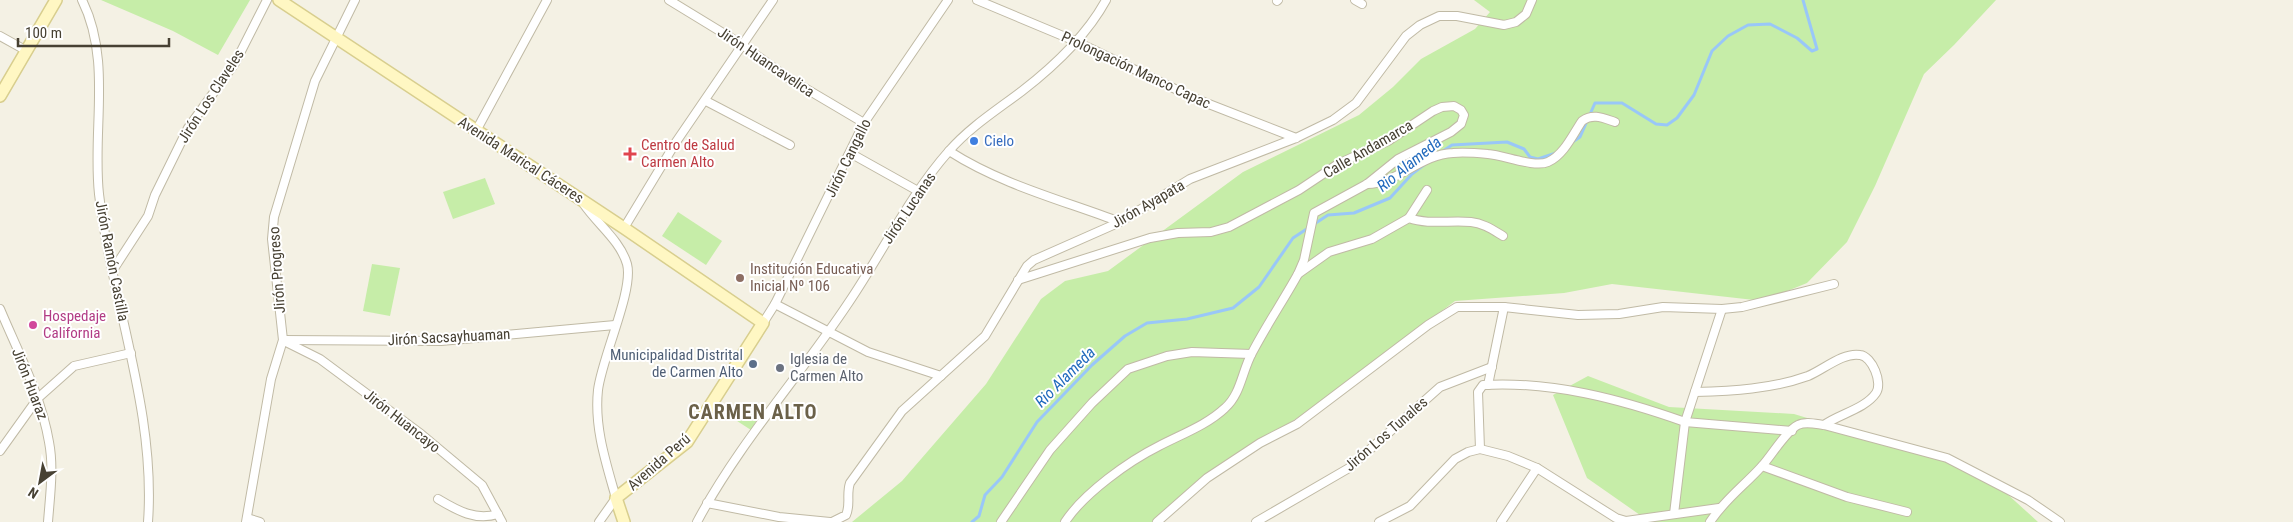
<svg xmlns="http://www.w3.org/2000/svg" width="2293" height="522" font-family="'Roboto Condensed',sans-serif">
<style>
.green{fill:#c6eda8}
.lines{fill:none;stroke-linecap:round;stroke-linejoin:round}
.stream{stroke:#99c7f8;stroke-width:3}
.street-casing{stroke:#c0baa5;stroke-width:10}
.secondary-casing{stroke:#d8ce8e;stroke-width:14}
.street{stroke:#fff;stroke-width:8}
.secondary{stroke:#fff7c3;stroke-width:11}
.shop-dot{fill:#3f7fe0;stroke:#fff;stroke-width:2}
.health-dot{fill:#e0444e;stroke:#fff;stroke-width:2}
.education-dot{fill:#8d6e63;stroke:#fff;stroke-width:2}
.hotel-dot{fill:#d1479c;stroke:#fff;stroke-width:2}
.service-dot{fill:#5c6f8a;stroke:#fff;stroke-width:2}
.worship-dot{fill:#6b7280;stroke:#fff;stroke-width:2}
.labels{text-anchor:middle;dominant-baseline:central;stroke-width:4;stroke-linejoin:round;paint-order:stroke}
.street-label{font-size:15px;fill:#474133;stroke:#fff}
.shop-label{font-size:15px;fill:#366cbe;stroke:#fff;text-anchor:start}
.health-label{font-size:15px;fill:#be3a42;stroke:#fff;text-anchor:start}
.education-label{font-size:15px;fill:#785e54;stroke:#fff;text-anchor:start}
.hotel-label{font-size:15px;fill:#b23c85;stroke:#fff;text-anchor:start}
.service-label{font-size:15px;fill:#4e5e75;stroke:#fff;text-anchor:end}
.worship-label{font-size:15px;fill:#5b616d;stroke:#fff;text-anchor:start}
.water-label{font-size:16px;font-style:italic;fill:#216abd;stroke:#fff}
.district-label{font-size:20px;font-weight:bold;letter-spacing:1px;fill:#6b6149;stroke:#fff}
</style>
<rect width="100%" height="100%" fill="#f4f1e4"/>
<g class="green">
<polygon points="101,0 250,0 218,55 173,31"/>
<polygon points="1474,0 1996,0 1954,45 1924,74 1875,186 1847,242 1807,283 1763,301 1612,284 1564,293 1455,301 1307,412 1208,473 1156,522 852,522 902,481 986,384 1041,299 1065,281 1108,271 1243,172 1359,115 1393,87 1421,59 1475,29 1490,12"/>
<polygon points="485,178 495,204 453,219 443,192"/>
<polygon points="678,212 722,241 706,265 662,236"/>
<polygon points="372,264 400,268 390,316 363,311"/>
<polygon points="1588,376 1669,407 1794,414 1982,471 2038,522 1650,522 1587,478 1553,395"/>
<polygon points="755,409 761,413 751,430 734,419 737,414 744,414"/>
</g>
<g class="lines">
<g class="stream">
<polyline points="1571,143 1580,137 1595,103 1622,103 1656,124 1667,125 1677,118 1694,95 1712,51 1728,36 1748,25 1770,24 1797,38 1812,51 1817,49 1803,0"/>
<polyline points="1443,151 1452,145 1507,142 1524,149 1530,157 1538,159 1556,153"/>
<polyline points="972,522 979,516 985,495 1002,477 1037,422 1092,365 1125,336 1147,323 1187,319 1233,308 1259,287 1293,238 1328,215 1354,213 1390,198 1412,174 1428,162"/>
</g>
<defs>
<g id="street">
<path d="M82,0C112,60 92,130 99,194C112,304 156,410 148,522"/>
<polyline points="669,0 741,44 788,78 864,123"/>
<polyline points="977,0 1075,41 1196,99 1296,138"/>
<polyline points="1355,0 1362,4"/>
<polyline points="1277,1 1278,0"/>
<polyline points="0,36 27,51"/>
<polyline points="706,101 790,145"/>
<polyline points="476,131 547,0"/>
<path d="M949,151C1002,185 1062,200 1120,222"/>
<polyline points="850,153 918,191"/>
<path d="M1367,184C1397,184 1421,154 1453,153C1464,152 1477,153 1488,154C1504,155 1534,168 1548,162C1564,155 1573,134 1582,121C1593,113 1603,118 1615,122"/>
<path d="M583,203C597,224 620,240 627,264C634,290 602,357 598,390C594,427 606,463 616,498L599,522"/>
<polyline points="1409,218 1427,190"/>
<polyline points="624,228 676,142 773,0"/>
<polyline points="113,270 148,216 155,195 188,128 235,63 267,0"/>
<path d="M1298,274L1329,252L1372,239L1409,218C1428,225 1450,220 1471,222C1483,223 1493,230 1503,236"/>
<path d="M1018,280L1150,238L1178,233L1211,232L1229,227L1299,190L1338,164L1388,141L1433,111L1442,107L1454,106L1461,110L1464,115L1461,124L1451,132L1398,159L1367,184L1314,213L1304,260L1298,274C1283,301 1266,326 1252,353C1242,371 1241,394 1225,408C1207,425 1182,434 1159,446C1129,461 1084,493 1065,522"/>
<polyline points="775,304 868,352 941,376"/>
<path d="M0,309C18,352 41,395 49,442C54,468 50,495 48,522"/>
<polyline points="1722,309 1685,422 1792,431"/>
<polyline points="763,323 775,304 864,123 948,0"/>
<polyline points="283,340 441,341 615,325"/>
<polyline points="284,341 320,359 421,434 482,485 502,522"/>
<polyline points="1488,385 1504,307"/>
<path d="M1695,392C1732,391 1772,389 1808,376C1823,370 1843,352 1860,355C1872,356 1883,383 1876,393C1865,409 1839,414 1824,425"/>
<path d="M1480,449L1478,392L1483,385C1552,381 1620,399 1685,422L1674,514"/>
<polyline points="0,451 38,398 74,366 131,353"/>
<polyline points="1762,466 1847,497 1907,512"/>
<path d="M438,499C458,511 476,521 498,514"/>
<polyline points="707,503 779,517 830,522"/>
<polyline points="247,518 260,522"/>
<polyline points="246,522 271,379 283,340 272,239 274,217 315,81 355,0"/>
<path d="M697,522C739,443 800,376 849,302C883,252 909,196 949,151C970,127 997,110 1022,91C1053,67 1087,35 1106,0"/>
<path d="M832,522L846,515C851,504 846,495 850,483L902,411L985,336L1027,266L1034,260L1120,222L1190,179L1296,138L1333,120L1356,103L1406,36L1420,25L1439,16H1457L1504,25L1516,22L1526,14L1532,0"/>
<polyline points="1001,522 1050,450 1092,403 1128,369 1167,356 1192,352 1251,354"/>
<polyline points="1157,522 1207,478 1260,443 1297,424 1428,325 1457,307 1504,307 1578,315 1619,314 1663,307 1722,309 1742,307 1834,284"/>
<polyline points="1256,522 1349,468 1440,387 1492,367"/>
<polyline points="1379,522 1410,506 1455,459 1468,452 1480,449 1508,456 1537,468 1616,518 1626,521 1719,508"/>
<polyline points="1501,522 1537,468"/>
<path d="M1710,522C1724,500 1745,485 1762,466C1772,455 1786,431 1798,425C1805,421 1816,424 1824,425L1947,458L2028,500L2060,522"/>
</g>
<g id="secondary">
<polyline points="279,0 624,228 763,323 687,442 616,498 624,522"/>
<polyline points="0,96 56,0"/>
</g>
</defs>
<use href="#street" class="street-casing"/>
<use href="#secondary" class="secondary-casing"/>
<use href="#street" class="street"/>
<use href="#secondary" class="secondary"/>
</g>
<circle class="shop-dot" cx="974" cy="141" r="5"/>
<path class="health-dot" d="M627.5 146.5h5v5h5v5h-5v5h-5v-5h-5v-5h5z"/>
<circle class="education-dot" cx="740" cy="278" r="5"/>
<circle class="hotel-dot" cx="33" cy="325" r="5"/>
<circle class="service-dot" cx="753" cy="364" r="5"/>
<circle class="worship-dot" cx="780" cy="368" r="5"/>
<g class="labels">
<g class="street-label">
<text transform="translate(766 62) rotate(34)">Jirón Huancavelica</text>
<text transform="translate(1136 70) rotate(25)">Prolongación Manco Capac</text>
<text transform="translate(211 96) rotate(-57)">Jirón Los Claveles</text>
<text transform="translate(1368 149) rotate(-30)">Calle Andamarca</text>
<text transform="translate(848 158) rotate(-64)">Jirón Cangallo</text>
<text transform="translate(521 160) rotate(33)">Avenida Marical Cáceres</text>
<text transform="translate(1148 204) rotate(-30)">Jirón Ayapata</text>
<text transform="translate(909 208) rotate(-56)">Jirón Lucanas</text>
<text transform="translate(112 261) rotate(79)">Jirón Ramón Castilla</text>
<text transform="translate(277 270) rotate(-94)">Jirón Progreso</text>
<text transform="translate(449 337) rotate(-3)">Jirón Sacsayhuaman</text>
<text transform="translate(30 384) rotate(69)">Jirón Huaraz</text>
<text transform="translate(402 421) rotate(38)">Jirón Huancayo</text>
<text transform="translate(1386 434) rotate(-41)">Jirón Los Tunales</text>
<text transform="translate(659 462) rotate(-41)">Avenida Perú</text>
</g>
<g class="shop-label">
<text x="984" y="141">Cielo</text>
</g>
<g class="health-label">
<text x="641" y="145">Centro de Salud<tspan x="641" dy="17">Carmen Alto</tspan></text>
</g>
<g class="education-label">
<text x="750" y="269">Institución Educativa<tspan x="750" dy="17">Inicial Nº 106</tspan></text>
</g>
<g class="hotel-label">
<text x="43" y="316">Hospedaje<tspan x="43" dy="17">California</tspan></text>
</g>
<g class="service-label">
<text x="743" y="355">Municipalidad Distrital<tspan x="743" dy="17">de Carmen Alto</tspan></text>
</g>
<g class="worship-label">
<text x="790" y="359">Iglesia de<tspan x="790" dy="17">Carmen Alto</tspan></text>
</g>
<g class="water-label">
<text transform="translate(1409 164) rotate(-39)">Rio Alameda</text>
<text transform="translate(1065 377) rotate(-45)">Rio Alameda</text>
</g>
<g class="district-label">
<text x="753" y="412">CARMEN ALTO</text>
</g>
</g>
<g transform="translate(40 482) rotate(212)" stroke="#ffffff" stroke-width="4" paint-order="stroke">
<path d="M0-4L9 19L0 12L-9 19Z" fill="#474133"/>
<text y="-8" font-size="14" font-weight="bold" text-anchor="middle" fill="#474133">N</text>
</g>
<path d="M18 38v8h151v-8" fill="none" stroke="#474133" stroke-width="2.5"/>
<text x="25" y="38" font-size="15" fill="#474133" stroke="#ffffff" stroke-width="4" paint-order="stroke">100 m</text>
</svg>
